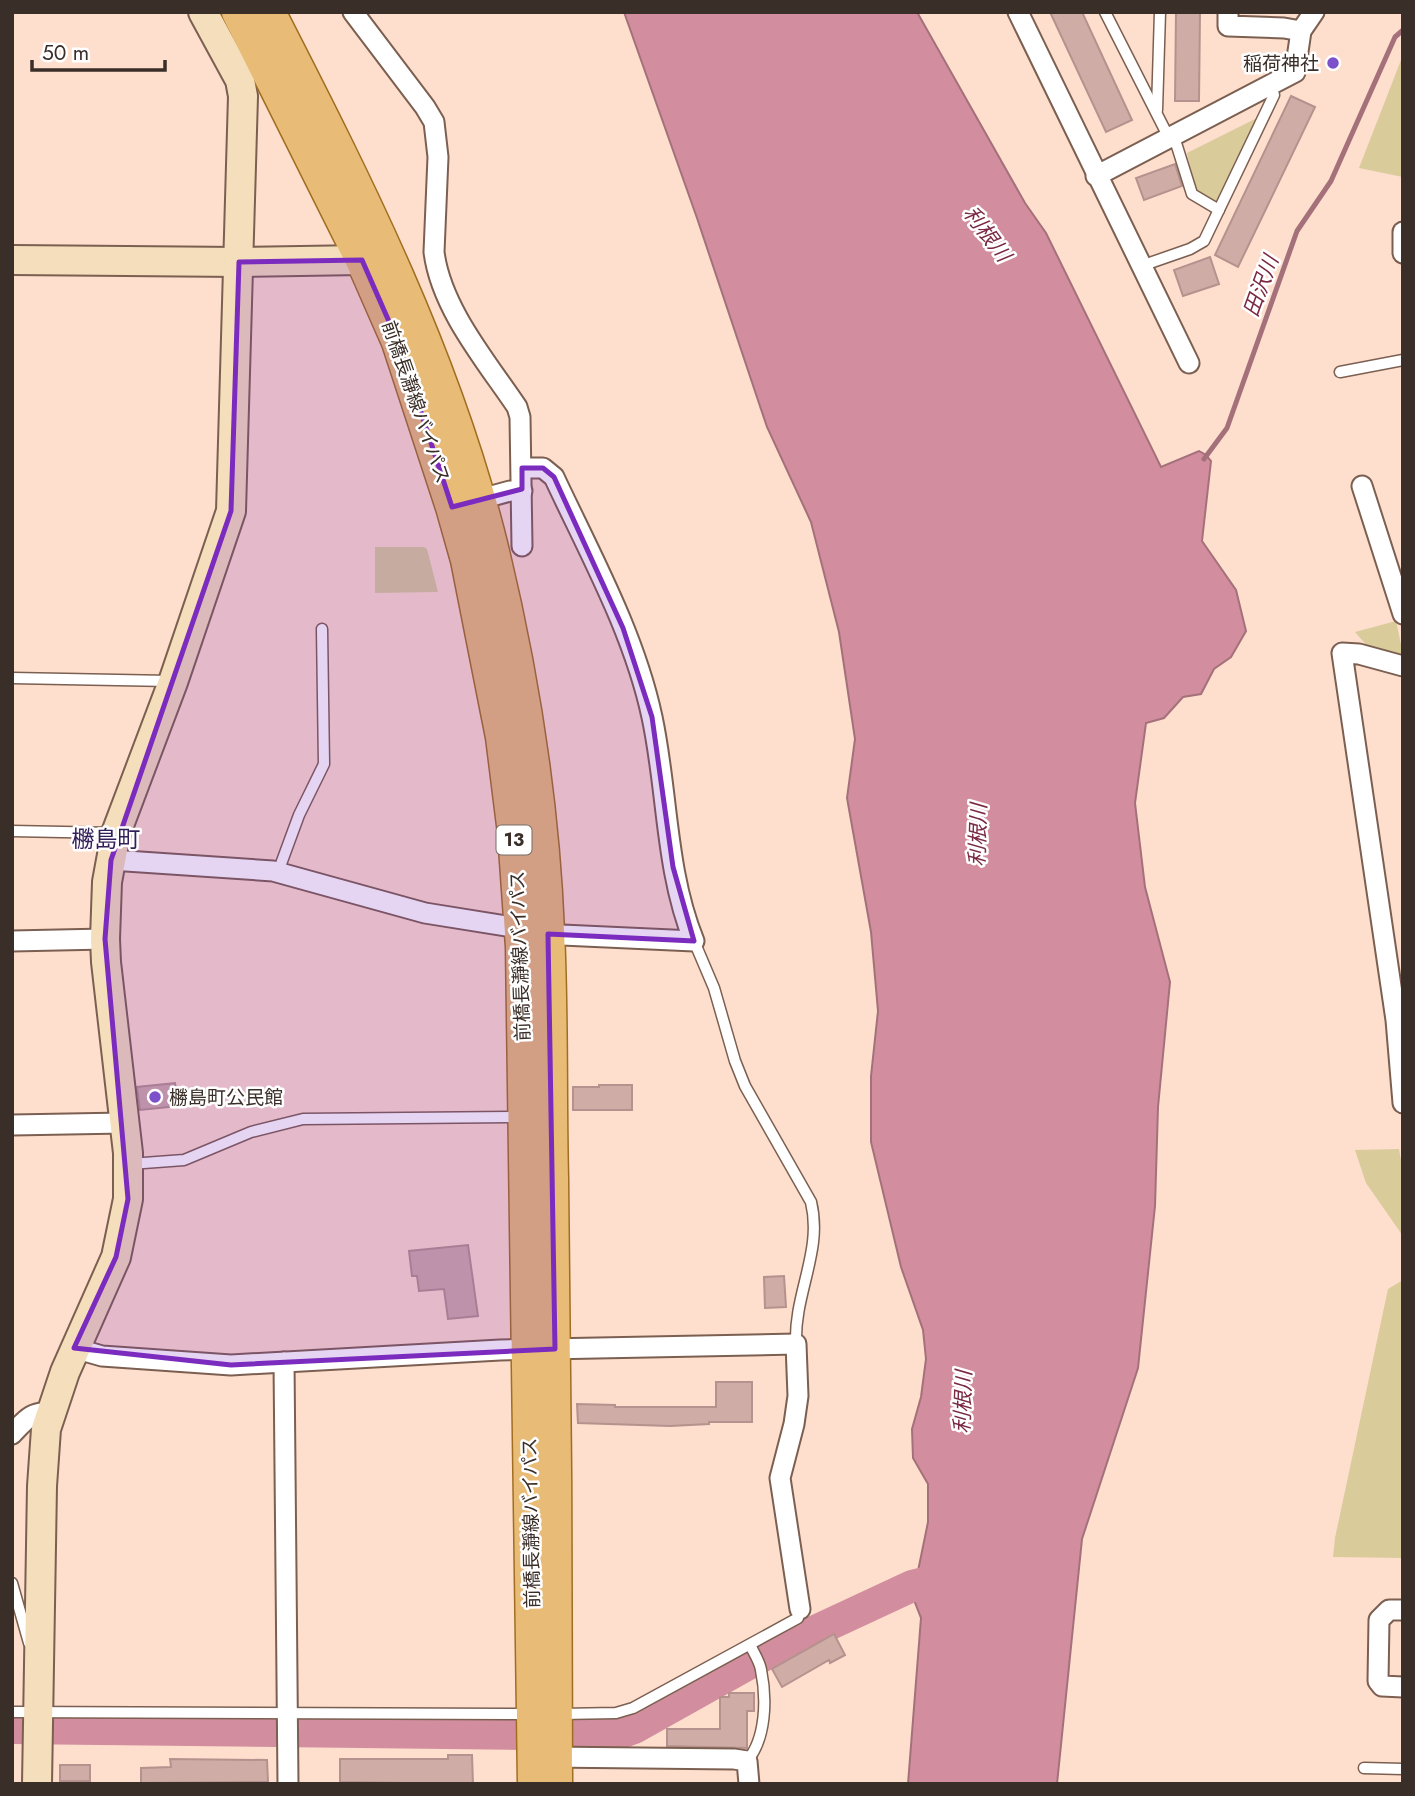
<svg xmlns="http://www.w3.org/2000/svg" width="1415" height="1796" font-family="Jost,'Noto Sans JP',sans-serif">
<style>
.green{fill:#d9cb9a}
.water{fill:#d28e9e;stroke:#a4717b;stroke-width:2}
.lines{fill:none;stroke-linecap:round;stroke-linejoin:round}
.stream{stroke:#a4717b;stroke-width:5}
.river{stroke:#d28e9e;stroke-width:32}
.building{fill:#d0aca7;stroke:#b5928d;stroke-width:2}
.lane-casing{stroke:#7b5f51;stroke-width:13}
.street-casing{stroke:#7b5f51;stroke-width:23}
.secondary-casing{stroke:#7b5f51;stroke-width:32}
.primary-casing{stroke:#a16e21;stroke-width:35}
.lane{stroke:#fff;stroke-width:10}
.street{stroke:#fff;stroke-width:19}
.secondary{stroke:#f4debb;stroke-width:28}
.primary{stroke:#e8bc77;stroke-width:32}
.marked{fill:#7b2cbf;fill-opacity:0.2;stroke:#7b2cbf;stroke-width:5;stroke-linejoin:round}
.poi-dot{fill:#7c51ca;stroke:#fff;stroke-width:2.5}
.labels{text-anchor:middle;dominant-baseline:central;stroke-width:5;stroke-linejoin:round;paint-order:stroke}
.shield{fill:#fff;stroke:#756d68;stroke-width:2}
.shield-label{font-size:18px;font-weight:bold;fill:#3a2e28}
.poi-label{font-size:19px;fill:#3a2e28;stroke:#fff;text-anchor:end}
.street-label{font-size:19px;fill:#3a2e28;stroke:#fff}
.water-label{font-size:21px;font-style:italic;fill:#7a2943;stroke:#fff}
.quarter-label{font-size:23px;fill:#321e58;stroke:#fff}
</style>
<rect width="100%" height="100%" fill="#fedecd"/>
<g class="green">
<polygon points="1403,55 1403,177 1359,168"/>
<polygon points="1257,118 1217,202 1195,189 1187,153"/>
<polygon points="375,547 424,547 427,549 438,592 375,593"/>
<polygon points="1396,621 1403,654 1369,648 1355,632"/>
<polygon points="1399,1149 1403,1172 1403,1236 1366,1183 1355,1150"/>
<polygon points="1403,1280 1403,1558 1333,1557 1335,1538 1388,1289"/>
</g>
<polygon class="water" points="624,12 917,12 1025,203 1046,233 1161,467 1199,451 1206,455 1211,461 1202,541 1236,590 1246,631 1231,657 1214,669 1201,694 1183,697 1164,718 1146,723 1135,803 1145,887 1170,982 1158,1107 1155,1206 1138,1368 1082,1539 1057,1784 908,1784 921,1618 914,1600 912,1586 917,1576 928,1522 928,1484 913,1458 912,1429 921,1397 926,1359 923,1330 901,1267 871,1142 871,1076 878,1011 871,932 847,798 855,739 839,632 811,522 767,427 697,218"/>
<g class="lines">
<polyline class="stream" points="1204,459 1227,428 1297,231 1331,181 1395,37 1403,30"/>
<polyline class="river" points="12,1728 615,1735 634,1728 768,1653 912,1586 940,1579 951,1574"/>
</g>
<g class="building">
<polygon points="1050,12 1082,12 1132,120 1106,132"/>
<polygon points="1176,12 1200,12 1199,101 1175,101"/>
<polygon points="1291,96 1315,107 1238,267 1215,255"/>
<polygon points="1175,164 1182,186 1144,200 1136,178"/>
<polygon points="1210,257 1219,284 1183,296 1174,270"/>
<polygon points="175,1083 178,1106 140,1110 137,1087"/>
<polygon points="599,1085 632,1085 632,1110 573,1110 573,1087 599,1087"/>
<polygon points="468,1245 478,1316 448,1319 444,1289 419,1291 417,1276 412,1276 409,1251"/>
<polygon points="784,1276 786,1307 765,1308 764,1277"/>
<polygon points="716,1382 752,1382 752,1422 709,1422 709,1424 670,1426 578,1423 577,1404 615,1405 615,1407 716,1407"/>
<polygon points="834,1634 845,1655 830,1663 829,1660 782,1687 772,1669"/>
<polygon points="729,1693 754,1693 754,1711 747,1711 747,1748 667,1746 667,1729 720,1729 720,1697 729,1697"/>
<polygon points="448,1755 472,1755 473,1784 340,1782 340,1759 448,1759"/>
<polygon points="170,1759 267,1760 268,1782 141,1783 141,1768 171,1767"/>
<rect x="60" y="1765" width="30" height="16"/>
</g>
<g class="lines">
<defs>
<g id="lane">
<polyline points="1105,12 1169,138 1176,143 1192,194 1219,210"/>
<polyline points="1157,110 1160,12"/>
<polyline points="1141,266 1190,249 1204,241 1274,95 1271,85"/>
<polyline points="1340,372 1403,360"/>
<polyline points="12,678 170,681"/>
<polyline points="12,831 113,833"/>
<polyline points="278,872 299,815 324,764 322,629"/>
<path d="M694,941L714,988L735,1061L745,1086L811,1202C823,1251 794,1293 796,1344"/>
<polyline points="130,1164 184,1160 251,1132 303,1119 520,1117"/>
<polyline points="12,1583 29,1643"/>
<polyline points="12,1712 529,1714"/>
<polyline points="561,1714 616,1713 633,1708 798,1618 800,1609"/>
<path d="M747,1761C766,1739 767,1699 761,1670C760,1662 754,1653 750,1645"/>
<polyline points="1364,1768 1403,1769"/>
</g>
<g id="street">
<path d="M353,12L425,107L434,122L438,157L434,252C441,308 486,361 517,407L520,417L522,546"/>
<polyline points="1018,12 1189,363"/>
<polyline points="1228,12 1228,26 1284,28 1301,31"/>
<polyline points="1096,176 1295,72 1301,31 1314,12"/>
<polyline points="1403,232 1403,253"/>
<polyline points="1362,486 1403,614"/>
<polyline points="470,502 510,491 522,491"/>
<polyline points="1403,666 1359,654 1342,653 1396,1020 1403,1103"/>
<path d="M111,860L273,871L425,913L562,935L694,941C665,870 668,791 652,717C634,633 590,554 554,477L543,468H522"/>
<polyline points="12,941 105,939"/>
<polyline points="12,1125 124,1123"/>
<polyline points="74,1348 102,1356 231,1365 500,1350 796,1344 798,1396 794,1424 780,1478 800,1609"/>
<polyline points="284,1362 288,1784"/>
<path d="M12,1434C23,1423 32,1409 50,1414"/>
<polyline points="1403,1610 1389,1610 1379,1620 1378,1681 1382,1686 1403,1687"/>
<polyline points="547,1757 734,1759 747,1761 749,1784"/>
</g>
<g id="secondary">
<polyline points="12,260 239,262 362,260"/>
<polyline points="37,1784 42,1486 46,1429 65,1372 116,1257 128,1199 128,1153 106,962 105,939 107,882 116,833 173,682 231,511 243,96 240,80 203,12"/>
</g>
<g id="primary">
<polyline points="238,12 362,260 398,342 452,507 467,560 502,737 514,833 522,947 534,1784"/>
<path d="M269,12C358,186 447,361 493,552C523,677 543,804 548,932C552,1015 550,1097 552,1179C555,1381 556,1582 556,1784"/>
</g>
</defs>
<use href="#lane" class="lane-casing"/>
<use href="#street" class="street-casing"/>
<use href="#secondary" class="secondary-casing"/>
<use href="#primary" class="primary-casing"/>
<use href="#lane" class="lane"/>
<use href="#street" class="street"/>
<use href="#secondary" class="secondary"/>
<use href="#primary" class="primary"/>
</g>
<path class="marked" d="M362,260L398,342L452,507L522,489V468H543L554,477L623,628L652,717L673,867L694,941L548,934L555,1349L231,1365L74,1348L116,1257L128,1199L105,939L111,860L231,511L239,262Z"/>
<g class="poi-dot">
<circle cx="1333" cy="63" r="7"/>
<circle cx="155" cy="1097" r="7"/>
</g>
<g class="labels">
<rect class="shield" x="496.5" y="825.5" width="35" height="29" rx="5"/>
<g class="shield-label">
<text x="514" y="840">13</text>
</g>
<g class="poi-label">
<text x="1319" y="63">稲荷神社</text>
<text x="169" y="1097" text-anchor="start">橳島町公民館</text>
</g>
<g class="street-label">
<text transform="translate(416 402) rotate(71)">前橋長瀞線バイパス</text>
<text transform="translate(520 956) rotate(-92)">前橋長瀞線バイパス</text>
<text transform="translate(531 1523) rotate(-91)">前橋長瀞線バイパス</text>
</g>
<g class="water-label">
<text transform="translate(987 234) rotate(53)">利根川</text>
<text transform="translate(1261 286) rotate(-70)">田沢川</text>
<text transform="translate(978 835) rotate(-88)">利根川</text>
<text transform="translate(963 1402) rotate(-88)">利根川</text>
</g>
<g class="quarter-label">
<text x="106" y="839">橳島町</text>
</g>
</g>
<rect width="1415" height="1796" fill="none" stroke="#3a2e28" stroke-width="28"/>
<path d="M32 60v10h133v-10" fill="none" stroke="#3a2e28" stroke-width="3.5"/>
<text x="42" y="60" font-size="21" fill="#3a2e28" stroke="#ffffff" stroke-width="5" paint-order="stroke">50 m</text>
</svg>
